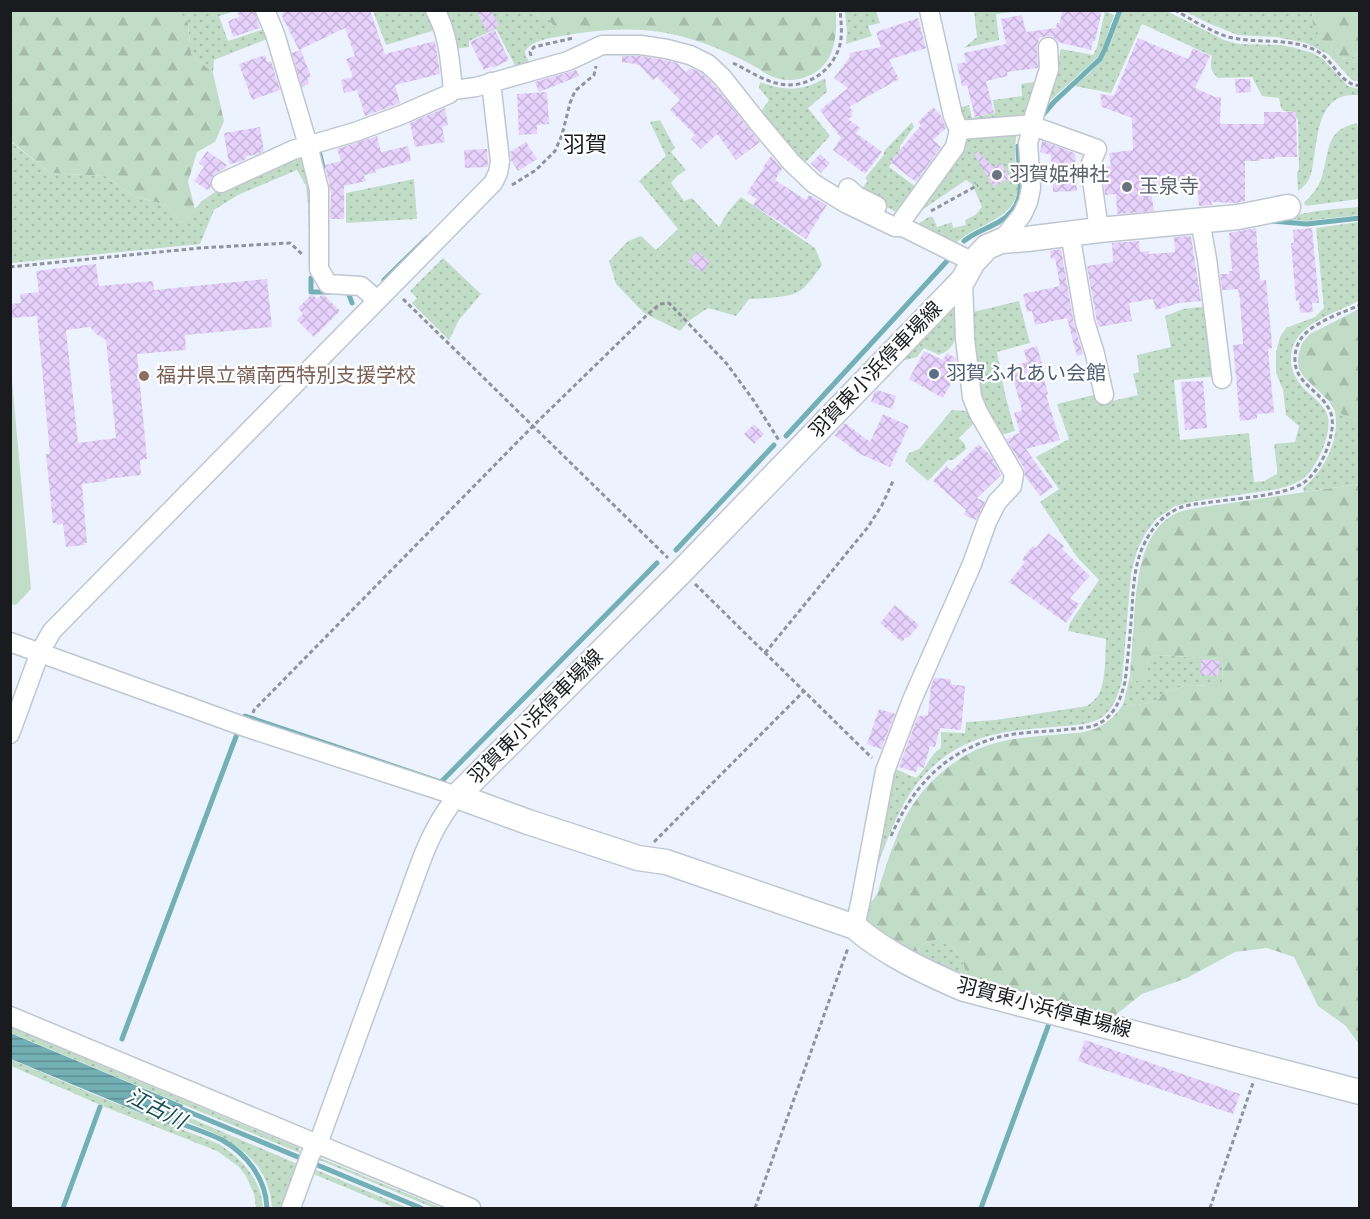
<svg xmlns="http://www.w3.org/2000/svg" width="1370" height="1219" font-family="'Sofia Sans Condensed','Noto Sans JP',sans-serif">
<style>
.grass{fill:url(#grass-dots)}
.forest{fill:url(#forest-firs)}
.pitch{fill:#c1ddc7}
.water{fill:url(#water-rules)}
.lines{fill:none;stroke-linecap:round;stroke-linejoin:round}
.stream{stroke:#73b0b6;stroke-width:5}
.building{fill:url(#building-cross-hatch);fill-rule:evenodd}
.minor-casing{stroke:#c0c6d0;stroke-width:21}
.major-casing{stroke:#c0c6d0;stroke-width:27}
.path{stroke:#8f949c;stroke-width:3;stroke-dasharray:4.5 3;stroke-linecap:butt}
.minor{stroke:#fff;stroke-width:18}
.major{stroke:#fff;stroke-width:24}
.worship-dot{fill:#6b7280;stroke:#fff;stroke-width:2}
.service-dot{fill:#5c6f8a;stroke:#fff;stroke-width:2}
.education-dot{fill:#8d6e63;stroke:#fff;stroke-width:2}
.labels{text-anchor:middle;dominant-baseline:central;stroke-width:4.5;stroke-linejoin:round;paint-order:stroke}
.worship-label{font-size:20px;fill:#5b616d;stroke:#fff;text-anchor:start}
.street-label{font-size:20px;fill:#191b1f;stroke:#fff}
.service-label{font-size:20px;fill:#4e5e75;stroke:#fff;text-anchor:start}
.education-label{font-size:20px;fill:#785e54;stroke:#fff;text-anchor:start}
.water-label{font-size:21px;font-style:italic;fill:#164d52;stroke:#fff}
.quarter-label{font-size:22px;fill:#191b1f;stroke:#fff}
</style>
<defs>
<pattern id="grass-dots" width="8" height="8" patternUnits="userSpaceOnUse" patternTransform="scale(1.5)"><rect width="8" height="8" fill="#c1ddc7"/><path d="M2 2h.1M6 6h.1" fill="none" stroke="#a5bdaa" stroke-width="1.8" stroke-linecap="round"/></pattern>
<pattern id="forest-firs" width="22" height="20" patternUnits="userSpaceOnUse" patternTransform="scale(1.5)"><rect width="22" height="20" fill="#c1ddc7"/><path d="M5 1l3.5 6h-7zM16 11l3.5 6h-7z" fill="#a5bdaa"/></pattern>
<pattern id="water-rules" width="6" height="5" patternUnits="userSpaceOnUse" patternTransform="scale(1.5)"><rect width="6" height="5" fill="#73b0b6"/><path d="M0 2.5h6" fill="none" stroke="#5e8e93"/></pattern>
<pattern id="building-cross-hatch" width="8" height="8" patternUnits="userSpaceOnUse" patternTransform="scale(1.5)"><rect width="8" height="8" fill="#e7d2fd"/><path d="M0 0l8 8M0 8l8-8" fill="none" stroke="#c6b4d8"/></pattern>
</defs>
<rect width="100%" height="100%" fill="#edf3fe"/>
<g class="grass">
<path d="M1165,10L1224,40L1238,44L1278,45L1292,47L1313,53L1323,59L1348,86L1359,89L1360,95C1354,95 1346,95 1341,97C1313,108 1318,154 1310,177C1308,183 1302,188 1298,191L1297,173L1299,170L1298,120L1293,112L1284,111L1281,108L1279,98L1262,96L1252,77L1218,78C1210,71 1210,66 1212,56L1142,24L1111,93L1074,86C1084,78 1094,70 1102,59C1111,46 1115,30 1120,15L1119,11Z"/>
<polygon points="179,11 236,11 219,16 228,41 264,29 267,39 214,60 213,73 191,54 188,23"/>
<polygon points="373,11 430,11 439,29 386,45"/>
<path d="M443,11H532V14L548,19L562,36C549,38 533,40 525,51L526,57L533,66L518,71L496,29L469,41V47L455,49Z"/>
<polygon points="845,11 876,11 880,23 868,26 872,36 846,44 847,32"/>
<polygon points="974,11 974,10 1020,11 996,14 999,40 964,48 977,37"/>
<polygon points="1105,11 1114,15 1103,48 1098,57 1042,108 1055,72 1061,49 1093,55 1097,47"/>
<path d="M1184,11H1313C1309,32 1330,44 1341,58L1349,59L1359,54V82L1352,80L1328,54L1306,43L1277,37L1238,35L1208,23Z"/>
<path d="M825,78L827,92L808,108L830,136L803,165L758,116L769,100L759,88L760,82C785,91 801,92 825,78Z"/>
<polygon points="1040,81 1028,117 969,123 959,114 957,108 969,105 972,118 995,113 993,100 1022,96 1021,84"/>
<path d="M660,120L675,148L671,152L686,170L677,176L671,183L684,201L692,198L719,227L727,213L741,197L815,248L822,265C815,274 807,288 796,293C784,298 762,298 749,299L736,316L708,308L690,320L680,331L644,313L616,284L609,261L628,241L641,236L656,250L678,229L639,181L666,156L650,122Z"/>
<polygon points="912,122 914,127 900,146 900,151 889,167 920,190 901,213 896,212 859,192 868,181 865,178 883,156 885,150"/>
<path d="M1357,123L1360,140L1359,199L1306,206L1304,203C1312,195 1319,187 1322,176C1330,150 1325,130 1357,123Z"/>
<path d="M1017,134C1013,150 1016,164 1018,180C1020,214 991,220 968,234C963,237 958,241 953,245L916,225L929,217H933L937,227L952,222L953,228L966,225L965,220L975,215L982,207L972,184L966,180L910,218L963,141L968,138Z"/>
<polygon points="10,141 50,173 105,176 134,196 166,205 182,223 202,201 221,188 303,152 310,182 313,231 309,238 308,207 306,186 297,170 238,195 214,210 200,244 11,263"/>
<polygon points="414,179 417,219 346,223 346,193"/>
<path d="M1359,207V215L1307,221L1288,219C1304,210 1340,209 1359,207Z"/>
<path d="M1359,222V301C1335,313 1294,324 1291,355C1290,365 1293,374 1298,381C1306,393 1320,400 1326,412C1335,428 1318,464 1307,475C1299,483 1288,486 1278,489L1196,501L1175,506L1156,519L1145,534L1137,551L1131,573L1122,681C1118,695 1113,711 1099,719C1086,726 1069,725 1054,727C1012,730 973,733 938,762C900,793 887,841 871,885L893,768L916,778C928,768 928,756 941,748V732L965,733L966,722L996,720L1087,706C1092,702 1097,698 1100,692C1106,676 1105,656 1106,639L1068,631L1070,623L1099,580L1077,557L1040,502L1059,489L1036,457L1069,439L1057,404L1101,393L1103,403L1138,395L1133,374L1139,372L1137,355L1171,347L1165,316L1183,309L1210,306L1219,376L1174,380L1180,440L1249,433L1254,482L1264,481L1277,474V468L1274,444L1295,442L1299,426L1286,415L1283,390L1276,373V352L1280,337L1286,328L1315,317L1324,308L1316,228Z"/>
<polygon points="443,258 481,294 459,320 449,340 412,303 417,298 410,291"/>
<polygon points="1019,301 1030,343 997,352 1005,394 1015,431 999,436 978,397 969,313"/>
<path d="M951,309H956C957,321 959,341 949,349C946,352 942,353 939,355L924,348L917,357L906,360L904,359Z"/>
<polygon points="952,410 969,411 975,422 959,438 965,444 966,449 953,460 948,460 928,481 905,461 909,453 919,449"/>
<path d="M1335,411L1359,422V484L1304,492L1303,488C1325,470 1340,440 1335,411Z"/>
<polygon points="1157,655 1223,659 1222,685 1183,686 1162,694 1158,700 1144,704 1122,706 1124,701 1130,676 1132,681 1148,663 1150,658"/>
<polygon points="938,939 954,949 964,964 966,984 911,958 923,944"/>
<polygon points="10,1027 299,1148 300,1153 11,1033"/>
<path d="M10,1059L100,1097L219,1144C242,1159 261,1179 263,1208H256L254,1194L246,1176L238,1166L217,1151L105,1107L11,1066Z"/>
<path d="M181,1114L300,1165L285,1208H272C268,1153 224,1137 179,1118Z"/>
<polygon points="318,1157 442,1208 434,1208 317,1159"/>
<polygon points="314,1169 408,1208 395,1208 311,1173"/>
</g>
<g class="forest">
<polygon points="10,11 179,11 188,23 191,54 213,73 224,121 215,142 197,152 188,182 195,209 182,223 166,205 134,196 105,176 50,173 11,141"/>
<path d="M532,11H836C837,39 835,68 803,78C796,80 788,81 780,79C769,77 762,70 752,65C729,53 705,42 680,36C640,26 601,29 562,36L548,19L532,14Z"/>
<path d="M1313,11H1359V54L1349,59L1341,58C1330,44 1308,32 1313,11Z"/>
<polygon points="1359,309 1359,422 1335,411 1329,401 1304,377 1299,369 1298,361 1299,353 1302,343 1310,334"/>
<path d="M1359,484V1044L1346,1026L1318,1006L1294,957L1267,948L1235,952L1187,978L1142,994L1114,1016L966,984L964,964L954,949L938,939L923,944L911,958L865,927V906C868,903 873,901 875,897C878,894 879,888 880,884C885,870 889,855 895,841C909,803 931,776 966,755C995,738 1030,737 1063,734C1075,733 1088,733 1099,727C1108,722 1116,715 1122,706L1144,704L1158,700L1162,694L1183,686L1222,685L1223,659L1157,655L1150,658L1148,663L1147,676L1139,681H1132L1130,676C1131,657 1133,639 1134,620C1137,584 1139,529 1179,512C1184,510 1191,509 1197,508Z"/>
</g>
<polygon class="pitch" points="11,370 31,589 16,605 10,604"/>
<polygon class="water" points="10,1033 183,1105 179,1118 175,1127 11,1059"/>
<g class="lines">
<g class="stream">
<polyline points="1041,117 1054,102 1100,59 1105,49 1120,10"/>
<polyline points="319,151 323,167"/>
<polyline points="1272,221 1307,224 1360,218"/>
<path d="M964,241C974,233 986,229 997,223C1031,204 1018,177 1018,146"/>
<polyline points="311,278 311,292 329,292"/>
<polyline points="384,280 427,238"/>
<polyline points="344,292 348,292 352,303"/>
<polyline points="786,436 947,261"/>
<polyline points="676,550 774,445"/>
<polyline points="245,716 441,782 657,563"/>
<polyline points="122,1039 237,734"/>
<polyline points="176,1109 182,1109 421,1208"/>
<path d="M174,1119L177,1122C192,1128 208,1133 222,1140C247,1154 266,1179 267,1208"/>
<polyline points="63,1208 100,1107"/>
<polyline points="981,1208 1050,1021"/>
</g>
</g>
<g class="building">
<polygon points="246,10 254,10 260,28 233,37 228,21 239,17 238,13"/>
<polygon points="288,10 370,10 385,54 435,41 440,74 395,85 400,103 365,116 357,90 344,93 341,80 353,77 346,59 355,56 345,28 299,50 281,14"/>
<polygon points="476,10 491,10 499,26 487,32"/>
<polygon points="1062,10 1102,10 1095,41 1093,41 1091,50 1058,42 1053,37 1047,36 1039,38 1037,48 1038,68 1007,72 1008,76 986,81 994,113 975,117 967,85 962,86 957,64 966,62 964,53 1006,44 1001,19 1022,15 1026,32 1056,28 1057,23 1060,23"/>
<polygon points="918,18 926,48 889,60 899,79 849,107 853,111 851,113 853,116 848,119 860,128 856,133 882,152 865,174 833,150 841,138 820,110 848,88 834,78 850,57 849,53 881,47 876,32"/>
<polygon points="495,30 509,60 493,68 492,66 484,70 470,42"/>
<polygon points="1138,38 1188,59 1193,48 1210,56 1195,88 1215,97 1221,97 1220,124 1264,124 1264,112 1296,112 1297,157 1275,157 1274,159 1260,159 1260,161 1245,161 1245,201 1236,203 1211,202 1212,205 1199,206 1197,186 1151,191 1154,211 1117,214 1116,194 1105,195 1102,167 1111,166 1109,153 1133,150 1132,118 1102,107 1100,94 1114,96"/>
<polygon points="301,50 311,77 307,78 309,84 302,87 292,53"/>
<polygon points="265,55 267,62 271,61 280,90 252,100 239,64"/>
<polygon points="622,56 640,56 665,60 677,63 686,72 690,68 702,73 714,85 760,142 736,160 717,134 701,149 691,139 695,135 670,110 680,100 657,77 653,80 640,66 635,64 622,62"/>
<polygon points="576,70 579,76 539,92 535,82"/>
<polygon points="1235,79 1250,79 1251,92 1236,93"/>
<polygon points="547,92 549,124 537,125 537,134 519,135 517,94"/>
<polygon points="933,107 941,115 946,128 933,140 941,147 916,182 890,162 921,125 918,122"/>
<polygon points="445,108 448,125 442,127 445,142 415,147 410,123"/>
<polygon points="260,127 264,151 255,155 246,156 246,159 240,162 229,164 224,133"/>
<polygon points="377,136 381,152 408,146 411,161 375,170 376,173 364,175 366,181 344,186 344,219 330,219 331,193 325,165 341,161 337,149"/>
<polygon points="1042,141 1075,153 1077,191 1053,192 1051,155 1040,152"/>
<polygon points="526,142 537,159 518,171 511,160 510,152"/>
<polygon points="487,149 488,167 465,168 464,150"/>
<polygon points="207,151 227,165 224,169 216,173 212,177 210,190 208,188 207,190 194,181 204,167 199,163"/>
<polygon points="977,151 993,167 1001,163 1010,178 993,187 974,153"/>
<polygon points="820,154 830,163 821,173 811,164"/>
<polygon points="771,156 782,169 775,180 806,200 809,195 827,205 806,239 753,205 757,199 747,193 764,168 763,167"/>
<polygon points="1256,228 1260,281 1266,280 1272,343 1272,348 1268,349 1274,413 1257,414 1257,419 1240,421 1233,345 1243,344 1240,300 1238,289 1222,290 1220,274 1229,274 1229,271 1232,271 1229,233"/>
<polygon points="1312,228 1319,303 1312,303 1313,312 1300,313 1299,300 1296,301 1291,243 1294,243 1293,230"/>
<polygon points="1191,236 1201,301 1179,303 1156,310 1153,299 1129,303 1132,321 1098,327 1087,266 1113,262 1112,243 1139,241 1140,252 1149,251 1149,254 1175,252 1174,237"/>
<polygon points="1061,249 1074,324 1083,354 1077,356 1067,318 1035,325 1032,311 1027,312 1023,294 1060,286 1055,258 1051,259 1050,251"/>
<polygon points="697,251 710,262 702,272 688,262"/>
<path d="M96,264L99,286L153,281L154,290L267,279L272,327L185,335L186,350L137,354L147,459L140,460L141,475L106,479L107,481L82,484L87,543H84L85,545L66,547L63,524L57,525V523H53L46,454H50L37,316L10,318V304L21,303L20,294L39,292L36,271ZM90,327L96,334L106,340L116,438L78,443L66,330Z"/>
<polygon points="312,294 317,299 323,294 340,311 314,337 297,320 303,314 298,308"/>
<polygon points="1037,346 1046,378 1044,379 1048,394 1046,395 1060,440 1026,449 1053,487 1040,496 1025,476 1024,468 1006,439 1013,437 1013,435 1020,433 1014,413 1021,411 1022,410 1010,367 1027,362 1024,350"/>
<polygon points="924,351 943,360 947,353 956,358 957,364 955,368 957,369 958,371 943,398 909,379"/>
<polygon points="1203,381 1207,428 1185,430 1181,382"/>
<polygon points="877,390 896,396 892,409 871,402 874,393"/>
<polygon points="883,414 909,426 890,467 860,454 834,435 845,423 870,442"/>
<polygon points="754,424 764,434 754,444 744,434"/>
<polygon points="979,444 991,456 1001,475 977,498 985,502 976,520 964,515 966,510 933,481 946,466 951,471"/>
<polygon points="1048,533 1064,546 1062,549 1090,576 1070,598 1079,604 1066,623 1009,582 1025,562 1022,559 1033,546 1036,548"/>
<polygon points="895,605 919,625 908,638 906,637 902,642 880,623"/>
<polygon points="1201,659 1220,661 1218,676 1200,675"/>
<polygon points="934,678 951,679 950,684 965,686 961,730 940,728 935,747 930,746 924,768 918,766 916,772 899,767 918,716 928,715 931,686"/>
<polygon points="879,709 895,714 881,749 867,744"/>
<polygon points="1085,1040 1240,1094 1233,1114 1078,1061"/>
</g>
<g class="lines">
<defs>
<g id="minor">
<polyline points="265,10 275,34 308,145 319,189 319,269 328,284 361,286 377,300"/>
<path d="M435,10C449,35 450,62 453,90"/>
<polyline points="929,10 953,116 959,130"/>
<polyline points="221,183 293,150 355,132 401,115 449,94 453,90 476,87 568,61 602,45 641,45 667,49 690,55 708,64 722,77 756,120 791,162 813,183 847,204 895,227 903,227 973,262"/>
<polyline points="848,188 857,196 877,206"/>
<polyline points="1200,220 1207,259 1222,379"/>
<polyline points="903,227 903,219 955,147 959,130 1023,125 1033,126 1034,116 1049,69 1048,47"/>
<polyline points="1070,233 1085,322 1095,354 1104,395"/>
<polyline points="1001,241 1022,215 1028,202 1031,188 1028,143 1033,126 1097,149 1091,163 1091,173 1099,230"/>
<path d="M10,642L248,728L457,796C440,818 431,835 421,861L318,1144L311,1153L291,1208"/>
<polyline points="10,734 40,652 52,631 493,183 498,173 500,161 491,82"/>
<polyline points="855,927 861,899 885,771 912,700 972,564 987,522 997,502 1012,486 1014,474 978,412 972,397 965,339 963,280"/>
<polyline points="10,1016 471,1208"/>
</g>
<path id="major" d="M1288,207L1238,217L1099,230L1027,239L1001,241L987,247L973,262L963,280L682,571L457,796L528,822L638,858L666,862L855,927C884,953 927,973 964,989L1360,1092"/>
</defs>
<use href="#minor" class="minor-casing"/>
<use href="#major" class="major-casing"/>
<g class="path">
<path d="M1175,10C1193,20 1218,37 1239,39C1265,43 1292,38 1317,51C1331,59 1338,77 1350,83C1353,85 1356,85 1360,86"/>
<polyline points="531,56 530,52 534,47 573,38"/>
<path d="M733,63C748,70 763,81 780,84C806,89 831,72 839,48C843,36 841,23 840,10"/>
<polyline points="512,185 536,170 555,151 562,135 570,103 575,91 594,75 596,66"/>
<polyline points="931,211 978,185"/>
<polyline points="10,267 200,248 290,243 303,255"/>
<polyline points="403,299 668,558"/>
<polyline points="695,584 872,758"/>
<polyline points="765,653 868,527 882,505 893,481"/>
<polyline points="253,713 254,710 533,426 648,314 660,304 669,303 727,364 754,401 780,442"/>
<path d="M891,836C911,791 938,758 986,741C1010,732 1038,732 1063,730C1076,728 1092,729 1103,721C1117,711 1121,697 1125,682C1128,658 1130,634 1132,610C1133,590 1134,570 1141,551C1148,534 1158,519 1175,510C1183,505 1196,504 1205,503C1229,499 1285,496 1303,483C1309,479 1314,473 1318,467C1327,454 1337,425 1330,411C1320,389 1293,384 1295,356C1296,346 1300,338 1307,332C1320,320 1344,312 1360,305"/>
<polyline points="654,842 804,691"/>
<polyline points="755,1208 848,948"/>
<polyline points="1210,1208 1253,1083"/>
</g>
<use href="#minor" class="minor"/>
<use href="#major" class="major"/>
</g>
<g class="worship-dot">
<circle cx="997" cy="175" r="6"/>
<circle cx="1127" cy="187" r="6"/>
</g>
<circle class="service-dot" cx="934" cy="374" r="6"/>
<circle class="education-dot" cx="144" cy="376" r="6"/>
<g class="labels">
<g class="worship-label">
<text x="1009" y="175">羽賀姫神社</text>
<text x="1139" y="187">玉泉寺</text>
</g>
<g class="street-label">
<text transform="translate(876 370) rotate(-46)">羽賀東小浜停車場線</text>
<text transform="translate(536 717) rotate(-45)">羽賀東小浜停車場線</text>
<text transform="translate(1044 1008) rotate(15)">羽賀東小浜停車場線</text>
</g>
<g class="service-label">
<text x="946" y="374">羽賀ふれあい会館</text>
</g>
<g class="education-label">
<text x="156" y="376">福井県立嶺南西特別支援学校</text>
</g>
<g class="water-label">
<text transform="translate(156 1109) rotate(27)">江古川</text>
</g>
<g class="quarter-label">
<text x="585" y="145">羽賀</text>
</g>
</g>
<rect width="1370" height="1219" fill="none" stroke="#191b1f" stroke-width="24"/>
</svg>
